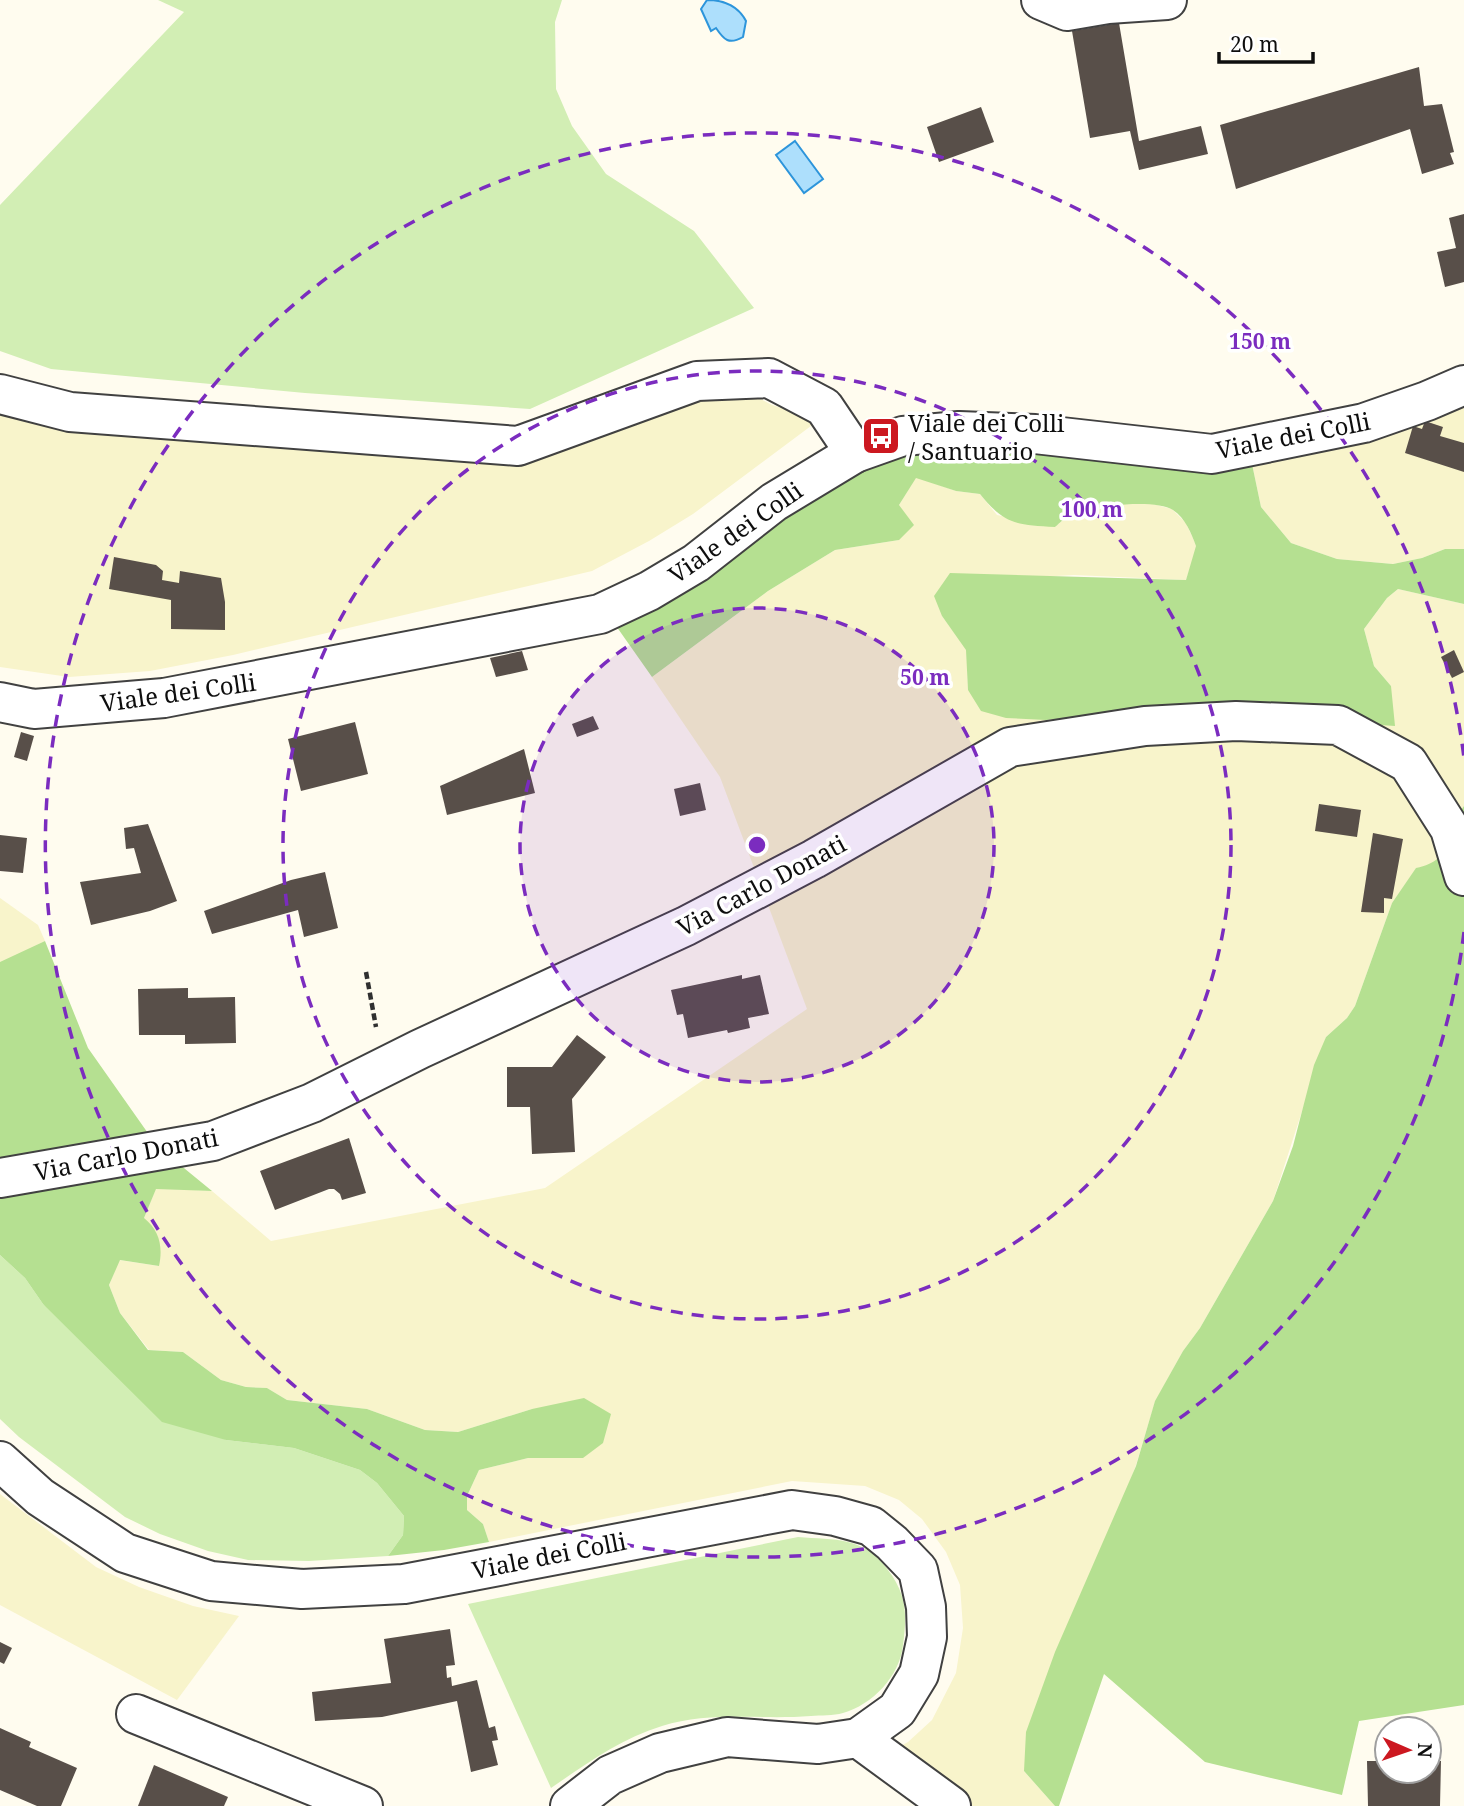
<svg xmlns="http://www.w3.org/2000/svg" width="1464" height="1806" font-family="'Noto Serif',serif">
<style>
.farmland{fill:#f8f4cb}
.green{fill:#d2eeb4}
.forest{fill:#b5e091}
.water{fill:#addffc;stroke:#2d95db;stroke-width:2}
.building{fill:#584f49}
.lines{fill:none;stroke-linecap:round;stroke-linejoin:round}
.minor-casing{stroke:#414141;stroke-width:42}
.path{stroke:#303030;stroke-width:4.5;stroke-dasharray:7 3.5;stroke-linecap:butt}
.minor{stroke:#fff;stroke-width:38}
.ring{fill:none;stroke:#7b2cbf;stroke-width:3.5;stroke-dasharray:12 9}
.labels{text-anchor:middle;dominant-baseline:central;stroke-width:7;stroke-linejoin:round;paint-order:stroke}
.poi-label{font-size:24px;fill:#0e0e0e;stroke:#fff;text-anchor:start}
.street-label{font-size:24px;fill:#0e0e0e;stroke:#fff}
.centre{fill:#7b2cbf;stroke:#fff;stroke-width:3.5}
.ring-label{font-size:21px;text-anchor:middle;font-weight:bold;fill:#7b2cbf;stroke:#fff;stroke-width:7;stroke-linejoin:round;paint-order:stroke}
</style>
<rect width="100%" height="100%" fill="#fffcef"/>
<g class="farmland">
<polygon points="738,387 772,405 819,420 693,514 649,541 592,571 233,655 150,671 69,677 0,667 0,393 508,457"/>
<polygon points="1464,398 1464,549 1445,549 1422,558 1393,564 1337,559 1291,543 1261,507 1252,464"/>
<polygon points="916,477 956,491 980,494 997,515 1055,527 1070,514 1129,503 1153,504 1172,509 1186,523 1197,547 1186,580 1074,575 1038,577 942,616 967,650 968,690 1046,720 1391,686 1374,666 1364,629 1387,598 1398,589 1464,604 1464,806 1457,815 1444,856 1430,866 1416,869 1392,903 1355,1006 1347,1018 1326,1037 1273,1201 1200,1328 1183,1351 1155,1402 1136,1465 1024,1771 1055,1806 948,1806 888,1753 908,1742 932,1720 956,1673 963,1628 960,1585 946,1552 922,1519 899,1500 865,1486 792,1481 489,1542 483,1524 467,1510 467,1496 479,1470 528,1458 583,1458 532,1409 458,1432 425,1430 367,1409 287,1400 267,1388 246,1387 221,1380 183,1352 149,1350 120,1313 109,1285 119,1260 159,1266 144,1218 156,1188 212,1191 271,1241 545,1188 807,1009 720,777 652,677 768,591 835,550 899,540 899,505"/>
<polygon points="0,898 38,925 45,941 2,963 0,962"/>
<polygon points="0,1494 96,1567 139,1587 193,1606 239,1616 177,1700 0,1605"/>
</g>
<g class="green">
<polygon points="158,0 562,0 555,22 556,89 572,126 606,174 694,231 754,308 530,409 305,393 51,369 0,351 0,205 184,12"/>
<polygon points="0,1255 25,1278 43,1304 226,1440 294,1448 360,1470 377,1483 404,1516 403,1535 388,1556 309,1561 248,1560 208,1551 160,1534 125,1517 19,1437 0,1419"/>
<path d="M798,1537C835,1540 864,1536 888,1570C907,1595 907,1615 903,1645C900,1676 872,1705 843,1713C833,1716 821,1715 811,1716C761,1720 710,1711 662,1726C620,1739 586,1764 551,1788L468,1604Z"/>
</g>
<g class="forest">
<path d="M983,443L1144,466L1202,471L1252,464L1261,507L1291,543L1337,559L1393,564L1422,558L1445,549H1464V604L1398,589L1387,598L1364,629L1374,666L1391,686L1395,726L1264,717L1104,715L1046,720L1006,718L981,711L968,690L966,650L942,616L934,596L950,573L1186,580L1196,546C1191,533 1186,519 1173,510C1155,498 1092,506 1072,514C1066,516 1060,523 1055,527C1017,525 1005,525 980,494L956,491L916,478L899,505L914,525L899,540L835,550L768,591L652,677L614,623L852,467L886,453Z"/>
<path d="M1464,806V1705L1359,1721L1342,1795L1205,1762L1104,1674L1059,1806H1055L1024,1771L1026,1732L1055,1652L1136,1466L1155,1401L1183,1351L1200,1328L1273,1201L1293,1146L1314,1065L1326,1037L1347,1018L1355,1006L1392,903L1416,868C1457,860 1443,832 1464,806Z"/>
<path d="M45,941L88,1048L157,1146L212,1191L156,1189L144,1218C160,1231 163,1247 159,1266L120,1260L109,1285L120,1313L148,1350L183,1352L221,1380L246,1387L267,1388L287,1400L367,1409L425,1430L458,1432L532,1409L584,1398L611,1414L603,1443L583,1458H528L479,1470L467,1496V1510L483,1524L489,1542L444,1550L388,1556L403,1535L404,1516L377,1483L360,1470L294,1448L226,1440L162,1422L43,1304L25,1278L0,1255V962Z"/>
</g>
<g class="water">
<path d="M707,0C723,0 738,6 746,21L743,37C729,45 724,40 716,28L711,31L701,9Z"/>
<polygon points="795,141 823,179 804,193 776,155"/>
</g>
<g class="building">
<polygon points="1119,23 1139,141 1201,126 1208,154 1139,170 1130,131 1090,138 1072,31"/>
<polygon points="1419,67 1424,106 1442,104 1454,152 1450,153 1454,164 1422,174 1410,129 1236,189 1220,125"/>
<polygon points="981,107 994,142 939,162 927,127"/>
<polygon points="1464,214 1464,282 1445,287 1437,252 1456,248 1449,218"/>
<polygon points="1425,421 1443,427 1440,436 1464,443 1464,472 1405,453 1413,426 1422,429"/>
<polygon points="114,557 156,565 163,571 162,580 179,583 180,571 221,578 225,602 225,630 171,629 171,600 109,589"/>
<polygon points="1454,650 1464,672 1452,678 1441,657"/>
<polygon points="522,651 528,670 496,677 490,658"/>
<polygon points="593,716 599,729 577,737 572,724"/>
<polygon points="355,722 368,774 301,791 288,739"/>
<polygon points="21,732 34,736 27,761 14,757"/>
<polygon points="524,749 535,793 447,815 440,786"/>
<polygon points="700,783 706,810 680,816 674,789"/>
<polygon points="1319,804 1361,810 1357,837 1315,831"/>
<polygon points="148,824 177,901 150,911 91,925 80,882 141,873 134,848 126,849 124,828"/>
<polygon points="1373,833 1403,839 1392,899 1384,898 1384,913 1361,912"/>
<polygon points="0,835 27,838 23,873 0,871"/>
<polygon points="325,872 338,928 304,937 298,910 212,934 204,911 291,880"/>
<polygon points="742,975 742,979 760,975 769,1014 748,1018 750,1028 728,1033 727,1030 688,1038 683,1014 677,1015 671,990"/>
<polygon points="188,988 188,998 235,997 236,1043 185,1044 185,1035 139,1035 138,989"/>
<polygon points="577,1035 606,1057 572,1099 575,1152 532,1154 530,1107 507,1107 507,1067 552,1067"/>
<polygon points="349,1138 366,1193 342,1200 340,1194 334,1189 329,1189 275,1210 260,1171"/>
<polygon points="450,1629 455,1665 446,1666 447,1678 451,1677 452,1686 477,1680 489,1728 495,1726 498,1740 492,1741 498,1765 471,1772 457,1701 382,1717 315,1721 312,1692 391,1683 384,1639"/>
<polygon points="0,1642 12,1648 4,1664 0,1662"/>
<polygon points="0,1728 31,1742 29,1747 77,1768 61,1806 37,1806 0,1790"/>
<polygon points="1380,1733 1387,1733 1387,1771 1429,1771 1429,1761 1441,1761 1440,1806 1368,1806 1367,1761 1376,1761 1376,1750 1380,1750"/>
<polygon points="154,1765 228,1797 224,1806 138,1806"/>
</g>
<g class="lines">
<defs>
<g id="minor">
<polyline points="1041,0 1067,11 1108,4 1167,0"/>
<polyline points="0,394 70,412 518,446 697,381 769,378 824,407 855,453"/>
<polyline points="0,702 34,709 164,698 600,614 649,591 696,563 774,502 855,453 903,436 959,431 1035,434 1212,454 1364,423 1427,401 1464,385"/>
<polyline points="0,1178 213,1141 312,1103 420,1049 686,926 814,859 1010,747 1145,726 1236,721 1338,725 1408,763 1450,829 1464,876"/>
<polyline points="0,1461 40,1497 125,1553 211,1581 302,1589 404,1584 792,1510 835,1516 871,1526 892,1543 918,1570 926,1607 927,1637 919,1674 897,1710 858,1738 818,1744 727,1737 660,1753 610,1775 570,1806"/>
<polyline points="136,1714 363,1806"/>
<polyline points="858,1738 951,1806"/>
</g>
</defs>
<use href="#minor" class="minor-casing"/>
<polyline class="path" points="366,972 376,1027"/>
<use href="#minor" class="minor"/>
</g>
<circle cx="757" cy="845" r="237" fill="#7b2cbf" fill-opacity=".12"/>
<g class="ring">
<circle cx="757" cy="845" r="237"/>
<circle cx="757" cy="845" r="474"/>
<path d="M1464 932A712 712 0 1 1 1464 758"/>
</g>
<defs>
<symbol id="bus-square" viewBox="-11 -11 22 22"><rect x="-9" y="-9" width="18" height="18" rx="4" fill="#cc1820" stroke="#fff"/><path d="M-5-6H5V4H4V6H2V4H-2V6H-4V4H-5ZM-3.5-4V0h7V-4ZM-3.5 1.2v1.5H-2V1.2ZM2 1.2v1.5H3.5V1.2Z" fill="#fff"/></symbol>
</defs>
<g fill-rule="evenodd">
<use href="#bus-square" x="859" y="414" width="44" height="44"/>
</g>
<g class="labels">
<g class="poi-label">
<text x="908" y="422">Viale dei Colli<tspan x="908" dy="28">/ Santuario</tspan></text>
</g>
<g class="street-label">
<text transform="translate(1293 435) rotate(-11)">Viale dei Colli</text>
<text transform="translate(735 532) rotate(-35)">Viale dei Colli</text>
<text transform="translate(178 692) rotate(-8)">Viale dei Colli</text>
<text transform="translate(761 885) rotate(-28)">Via Carlo Donati</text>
<text transform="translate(126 1154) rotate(-11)">Via Carlo Donati</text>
<text transform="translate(549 1555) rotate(-11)">Viale dei Colli</text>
</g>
</g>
<circle cx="757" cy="845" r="10" class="centre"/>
<g class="ring-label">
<text x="1260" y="349">150 m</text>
<text x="1092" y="517">100 m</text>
<text x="925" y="685">50 m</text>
</g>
<g transform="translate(1408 1750) rotate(92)"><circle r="33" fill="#ffffff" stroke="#9f9f9f" stroke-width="2"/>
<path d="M0-5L12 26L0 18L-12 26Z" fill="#cc1820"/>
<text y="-10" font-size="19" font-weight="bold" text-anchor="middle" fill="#0e0e0e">N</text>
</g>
<path d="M1219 52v10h94v-10" fill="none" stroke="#0e0e0e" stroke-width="3.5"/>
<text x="1230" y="52" font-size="21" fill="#0e0e0e" stroke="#ffffff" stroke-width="5" paint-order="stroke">20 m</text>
</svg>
